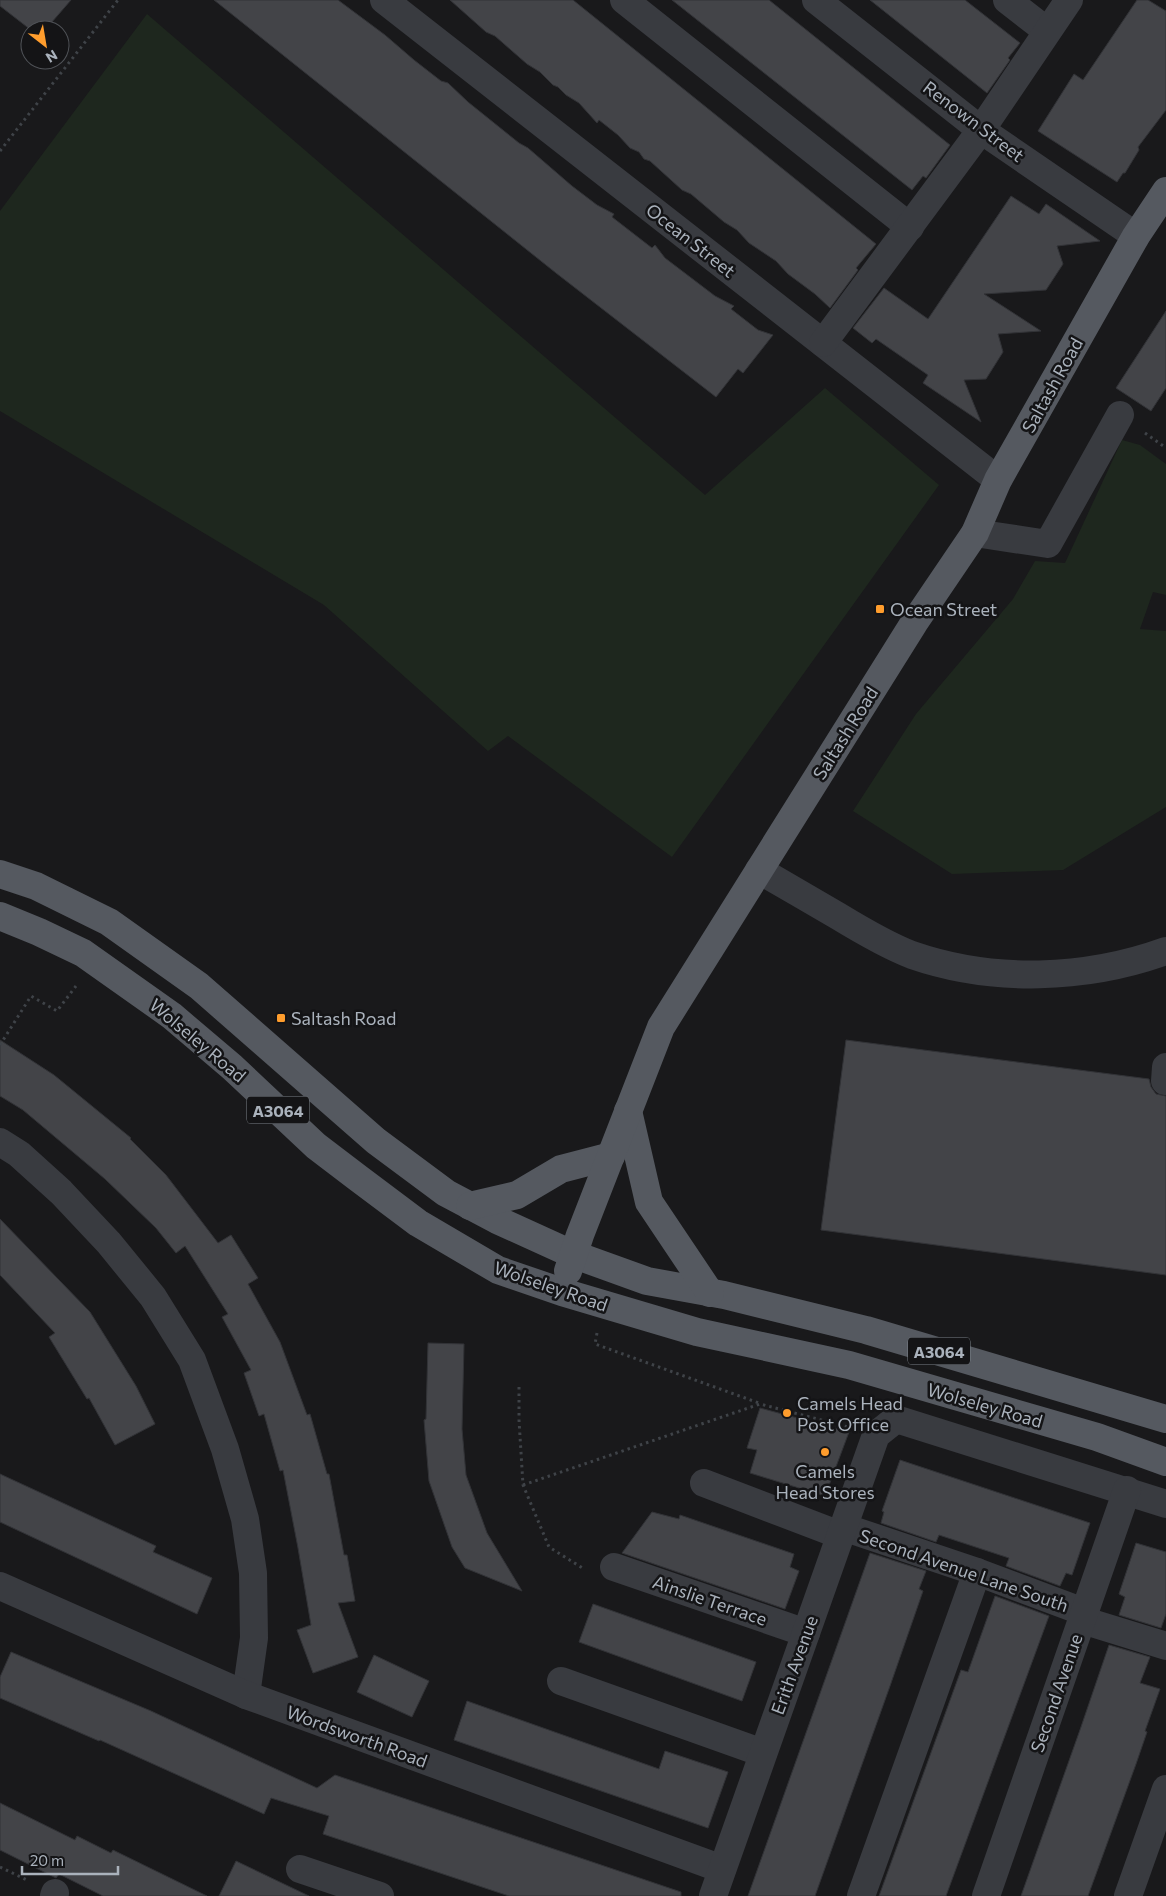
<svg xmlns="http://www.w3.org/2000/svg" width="1166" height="1896" font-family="Commissioner,sans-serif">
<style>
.green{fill:#1e271e}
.building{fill:#434448;stroke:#323337}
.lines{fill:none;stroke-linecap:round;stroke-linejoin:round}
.path{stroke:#3f4348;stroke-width:3;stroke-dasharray:2.5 4;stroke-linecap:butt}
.minor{stroke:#393b40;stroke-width:28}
.major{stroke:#555960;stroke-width:28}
.poi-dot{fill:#ff9d2d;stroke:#141416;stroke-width:2}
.labels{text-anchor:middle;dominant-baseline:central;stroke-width:5;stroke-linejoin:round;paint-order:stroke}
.shield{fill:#141416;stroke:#7d838a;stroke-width:1}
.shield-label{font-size:16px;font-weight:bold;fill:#aab2bc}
.street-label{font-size:18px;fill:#aab2bc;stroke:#141416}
.poi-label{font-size:18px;fill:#aab2bc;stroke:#141416;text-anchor:start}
</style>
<rect width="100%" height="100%" fill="#19191b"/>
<g class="green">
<polygon points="147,14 705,495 825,388 939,485 672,857 508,736 488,751 324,605 0,411 0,211"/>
<polygon points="1122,440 1140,445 1166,464 1166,595 1153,592 1140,629 1166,631 1166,807 1063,870 952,874 853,811 916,714 1013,599 1035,561 1065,563"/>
</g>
<g class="building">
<polygon points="0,0 71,0 45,30 31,30 0,6"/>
<polygon points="214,0 338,0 385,35 414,60 441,81 448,83 468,102 519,143 528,148 572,186 597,205 614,214 612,217 652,248 655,245 665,258 715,296 734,306 731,309 758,330 773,335 743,373 738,369 716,397 556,273"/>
<polygon points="450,0 573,0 876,244 856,268 858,270 830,308 815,294 788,274 776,261 749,243 737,230 724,222 691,194 682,190 650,161 644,159 639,152 630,148 618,135 599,120 597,123 579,103 566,95 558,87 553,85 540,72 527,64 495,36 486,32"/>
<polygon points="672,0 769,0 950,145 926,178 923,176 912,190"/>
<polygon points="870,0 965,0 1020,43 1008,58 1010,60 987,93"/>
<polygon points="1137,0 1148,0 1166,11 1166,110 1138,147 1139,150 1125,173 1123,173 1117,182 1038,131 1074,74 1083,80"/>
<polygon points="1011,196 1039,214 1046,204 1100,241 1057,246 1063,264 1046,290 984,294 1041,331 998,334 1003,352 986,379 964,380 981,422 923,383 928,375 876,339 872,343 853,328 884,288 928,319"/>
<polygon points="1166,311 1166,388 1151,411 1116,388"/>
<polygon points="0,1040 54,1075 131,1138 130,1139 166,1175 218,1243 231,1235 258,1278 248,1284 280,1342 307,1415 310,1414 327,1474 329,1474 344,1555 347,1555 355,1601 338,1603 358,1657 313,1673 297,1630 311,1625 298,1548 283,1470 280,1471 264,1414 259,1416 244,1373 251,1370 222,1317 228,1314 185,1246 176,1253 156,1228 105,1179 23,1110 0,1096"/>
<polygon points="846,1040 1149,1079 1151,1087 1156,1094 1166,1096 1166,1275 821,1230"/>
<polygon points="0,1219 90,1312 136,1386 155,1424 115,1445 89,1398 87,1399 49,1337 55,1333 0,1275"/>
<polygon points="428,1343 464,1344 462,1429 466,1475 487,1533 522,1591 465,1568 452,1547 429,1481 424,1420 426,1419"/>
<polygon points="760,1408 849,1432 825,1496 750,1473 757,1450 747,1448"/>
<polygon points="900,1460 1090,1523 1072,1575 1066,1573 1060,1586 1006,1566 1009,1558 939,1535 936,1542 881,1523 884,1512 882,1511"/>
<polygon points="0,1474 156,1546 153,1552 212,1578 197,1614 0,1522"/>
<polygon points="652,1512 679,1519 680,1515 794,1554 790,1567 799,1571 785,1609 622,1553"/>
<polygon points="1136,1543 1166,1552 1166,1614 1161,1628 1119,1615 1125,1597 1119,1594"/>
<polygon points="870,1553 926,1571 919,1589 923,1591 890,1686 815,1896 748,1896"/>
<polygon points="995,1596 1049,1616 946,1896 879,1896 961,1670 968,1672"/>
<polygon points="593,1604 756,1662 742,1701 579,1642"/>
<polygon points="1109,1645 1150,1657 1140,1683 1160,1689 1145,1731 1147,1732 1136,1764 1088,1896 1021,1896 1081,1727"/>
<polygon points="11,1652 151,1711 317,1788 335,1775 681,1892 681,1896 509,1896 323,1834 329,1816 271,1798 264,1814 100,1740 99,1741 0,1698 0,1677"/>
<polygon points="374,1655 429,1681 412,1717 357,1692"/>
<polygon points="467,1701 659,1769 665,1751 728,1772 708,1828 454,1740"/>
<polygon points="0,1803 75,1840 77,1836 111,1853 113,1850 207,1896 103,1896 59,1874 56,1878 0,1850"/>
<polygon points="236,1861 309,1896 219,1896"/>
</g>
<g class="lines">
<g class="path">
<polyline points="0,151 118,0"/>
<polyline points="1145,433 1166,448"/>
<polyline points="0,1045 31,996 57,1011 76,986"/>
<polyline points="597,1333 595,1344 759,1403"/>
<polyline points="519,1387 519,1420 523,1485 549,1547 584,1569"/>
<polyline points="523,1485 760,1404 848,1427"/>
<polyline points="0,1867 29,1881"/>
</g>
<g class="minor">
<polyline points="384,0 998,480"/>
<polyline points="624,0 910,227"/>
<polyline points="816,0 981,130 1136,236"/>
<polyline points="1007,0 1047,31"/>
<polyline points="823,343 981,130 1069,0"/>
<polyline points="975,533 1048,544 1120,415"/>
<path d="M759,870C785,885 812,901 838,916C861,930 886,945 912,955C993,983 1086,980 1166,951"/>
<polyline points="1165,1081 1166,1067"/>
<polyline points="0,1142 19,1154 61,1192 109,1243 153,1297 192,1360 225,1449 245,1519 253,1573 254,1638 246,1695"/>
<polyline points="704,1483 840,1535"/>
<polyline points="843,1527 977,1572 1084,1612"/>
<polyline points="614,1567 806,1633"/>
<polyline points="0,1586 246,1695 722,1869"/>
<polyline points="1082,1620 1166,1646"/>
<polyline points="561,1681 763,1753"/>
<polyline points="300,1869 380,1896"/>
<polyline points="54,1896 55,1893"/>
<polyline points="713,1896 876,1435 896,1419 1166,1504"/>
<polyline points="861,1896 977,1572"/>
<polyline points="986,1896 1127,1490"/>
<polyline points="1128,1896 1166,1789"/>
</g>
<g class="major">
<polyline points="0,874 36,886 109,922 199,986 376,1141 446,1193 497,1220 572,1254 647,1281 724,1295 866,1330 1166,1419"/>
<polyline points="0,916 39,932 83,953 172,1016 232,1067 316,1146 358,1178 418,1223 498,1270 562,1292 697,1332 849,1365 1097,1437 1166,1462"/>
<polyline points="628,1111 649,1202 710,1293"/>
<polyline points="470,1206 517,1195 561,1169 611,1156"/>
<polyline points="568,1271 580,1235 661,1027 914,623 975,533 998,480 1136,236 1166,191"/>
</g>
</g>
<g class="poi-dot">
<rect x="875" y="604" width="10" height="10" rx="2.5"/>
<rect x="276" y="1013" width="10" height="10" rx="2.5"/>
<circle cx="787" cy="1413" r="5"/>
<circle cx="825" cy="1452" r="5"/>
</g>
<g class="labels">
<g class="shield">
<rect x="247" y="1096.5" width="62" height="27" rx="4"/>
<rect x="908" y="1337.5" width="62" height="27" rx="4"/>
</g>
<g class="shield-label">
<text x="278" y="1110">A3064</text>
<text x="939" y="1351">A3064</text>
</g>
<g class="street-label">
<text transform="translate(974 121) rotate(37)">Renown Street</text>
<text transform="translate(691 240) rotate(38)">Ocean Street</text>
<text transform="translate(1052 385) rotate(-61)">Saltash Road</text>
<text transform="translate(845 733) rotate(-58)">Saltash Road</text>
<text transform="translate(198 1040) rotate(40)">Wolseley Road</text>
<text transform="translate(551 1286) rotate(19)">Wolseley Road</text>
<text transform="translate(985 1405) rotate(16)">Wolseley Road</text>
<text transform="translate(964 1570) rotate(19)">Second Avenue Lane South</text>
<text transform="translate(710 1600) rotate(19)">Ainslie Terrace</text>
<text transform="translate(794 1665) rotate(-70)">Erith Avenue</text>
<text transform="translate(1056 1693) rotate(-71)">Second Avenue</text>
<text transform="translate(357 1736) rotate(20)">Wordsworth Road</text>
</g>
<g class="poi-label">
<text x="890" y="609">Ocean Street</text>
<text x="291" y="1018">Saltash Road</text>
<text x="797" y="1403">Camels Head<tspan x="797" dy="21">Post Office</tspan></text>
<text x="825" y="1471" text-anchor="middle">Camels<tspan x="825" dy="21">Head Stores</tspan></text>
</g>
</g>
<g transform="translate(45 45) rotate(149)"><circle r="24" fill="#141416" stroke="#505358"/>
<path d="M0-4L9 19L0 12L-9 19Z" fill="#ff9d2d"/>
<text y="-8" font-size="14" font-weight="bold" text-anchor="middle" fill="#aab2bc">N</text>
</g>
<path d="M22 1866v8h96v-8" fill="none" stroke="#aab2bc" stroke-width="2.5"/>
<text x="30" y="1866" font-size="15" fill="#aab2bc" stroke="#141416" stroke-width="4" paint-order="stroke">20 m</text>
</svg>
